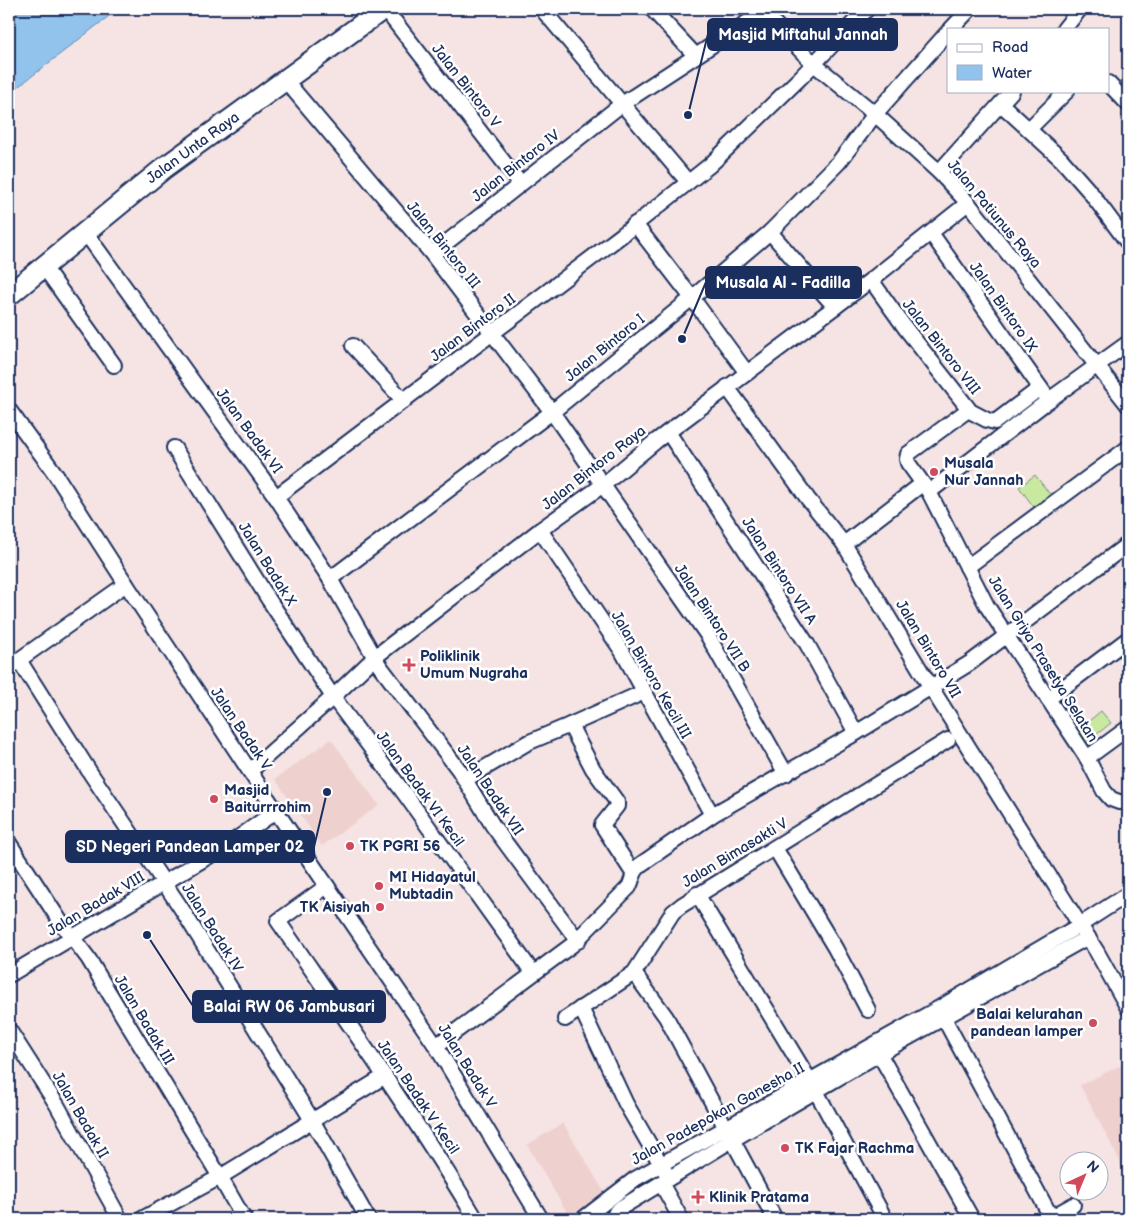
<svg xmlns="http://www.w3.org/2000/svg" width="1137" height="1228" font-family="'Balsamiq Sans',sans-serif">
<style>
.built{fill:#eed1cf}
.green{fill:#c9e8a0;stroke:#728c7f}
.water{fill:#91c3ed;stroke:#6288b4}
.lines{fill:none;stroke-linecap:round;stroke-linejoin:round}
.street-casing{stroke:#1b2f5e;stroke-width:18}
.secondary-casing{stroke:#1b2f5e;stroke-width:24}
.street{stroke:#fff;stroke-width:14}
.secondary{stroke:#fff;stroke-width:20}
.poi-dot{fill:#d1495b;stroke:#fff;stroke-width:2}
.labels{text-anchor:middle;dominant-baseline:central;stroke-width:5;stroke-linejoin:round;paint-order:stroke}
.street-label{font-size:15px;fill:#1b2f5e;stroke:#fff}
.poi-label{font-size:15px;font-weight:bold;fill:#1b2f5e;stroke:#fff;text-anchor:start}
.leader{fill:none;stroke:#1b2f5e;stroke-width:2}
.callout-dot{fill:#1b2f5e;stroke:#fff;stroke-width:2}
.callout{fill:#1b2f5e;stroke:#1b2f5e;stroke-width:2}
.callout-label{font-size:16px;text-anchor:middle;font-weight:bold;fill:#fff}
</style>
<rect width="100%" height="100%" fill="#f5e4e3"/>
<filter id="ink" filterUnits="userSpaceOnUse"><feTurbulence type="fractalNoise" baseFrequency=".02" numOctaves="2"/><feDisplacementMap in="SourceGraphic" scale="10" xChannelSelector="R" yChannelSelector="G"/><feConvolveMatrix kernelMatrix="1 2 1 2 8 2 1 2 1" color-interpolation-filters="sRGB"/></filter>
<g filter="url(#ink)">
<g class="built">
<polygon points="331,739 379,805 322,846 275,779"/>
<polygon points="1128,1062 1128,1165 1123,1167 1080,1085"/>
<polygon points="563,1123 606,1195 569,1216 527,1145"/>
</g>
<g class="green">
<polygon points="1035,475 1052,497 1036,510 1019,487"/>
<polygon points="1101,711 1111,723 1086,743 1077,731"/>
</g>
<polygon class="water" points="9,9 118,9 9,94"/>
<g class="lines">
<defs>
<g id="street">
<polyline points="385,9 520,183"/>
<polyline points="542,9 688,182"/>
<polyline points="652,9 695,55"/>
<polyline points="760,9 814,64 875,114 939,172 968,203 1128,405"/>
<polyline points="951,29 970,9"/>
<polyline points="1064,29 1080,9"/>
<polyline points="286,81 432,254 552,412 708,636 786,774"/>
<polyline points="1108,83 1128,104"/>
<polyline points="1001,104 1061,159 1090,192 1128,243"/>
<polyline points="1030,128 1067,91"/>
<polyline points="939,172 1012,91"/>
<polyline points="635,224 692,298 747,373"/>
<polyline points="85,232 276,497 330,579 379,665 459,770 493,826 578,941"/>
<polyline points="770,232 835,307"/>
<polyline points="931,233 1049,400"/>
<polyline points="432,254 622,104 763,12"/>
<polyline points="44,267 114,365"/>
<polyline points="871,280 906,329 968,408 968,410 908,454 907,459 908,463 929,492 987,606 1087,758 1104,791 1111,799 1119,802 1128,802"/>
<polyline points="353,346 404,401"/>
<polyline points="727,387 808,499 844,544 930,686 1097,952 1128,1008"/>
<polyline points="9,410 54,472 126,584 276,811 436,1046 541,1219"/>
<polyline points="968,410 987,420 995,422 1040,388"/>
<polyline points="668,432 807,644 856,733"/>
<polyline points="174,448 269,600 333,697 407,797 533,973"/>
<polyline points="929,492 1049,400 1128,343"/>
<polyline points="276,497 622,235 710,165 800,78 867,9"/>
<polyline points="540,530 622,651 712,815"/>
<polyline points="844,544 922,484"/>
<polyline points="967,567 1128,448"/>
<polyline points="330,579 552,412 692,298 770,232 839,162 875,114 948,32"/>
<polyline points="19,660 91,774 181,908 312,1120 368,1219"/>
<polyline points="9,667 126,584"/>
<polyline points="1048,699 1128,639"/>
<polyline points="570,725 593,769 617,802 617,806 602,825 633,873"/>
<polyline points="1087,758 1128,728"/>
<polyline points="250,771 333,697 375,657 540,530 603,485 656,441 871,280 968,203"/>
<polyline points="466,779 527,743 570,725 644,692"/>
<polyline points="9,843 60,921 88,958 220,1177 244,1219"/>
<polyline points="775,848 835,948 868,1010"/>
<path d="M327,886L278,921C346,1020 415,1117 476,1219"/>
<polyline points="697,894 816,1091 885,1219"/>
<polyline points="634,973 666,1017 775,1219"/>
<polyline points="9,975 231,843 276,811"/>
<polyline points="581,1008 626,1104 666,1173"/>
<polyline points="939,1009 1051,1217"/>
<polyline points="565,1019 634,973 673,912 682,905 948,740"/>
<polyline points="9,1030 57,1105 120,1219"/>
<path d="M436,1046L572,945L629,887C634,877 631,875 640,865L712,815L856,733L970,663L1128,544"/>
<polyline points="876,1048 972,1219"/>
<polyline points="661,1183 681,1219"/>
<polyline points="142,1219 220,1177 385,1076"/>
<polyline points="583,1219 635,1179 939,1008 1080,925 1128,894"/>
<polyline points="613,1219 616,1212 622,1207 732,1140 879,1054 1088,937"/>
<polyline points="1048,1219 1073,1205"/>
</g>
<polyline id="secondary" points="9,295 164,168 383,9"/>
</defs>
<use href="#street" class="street-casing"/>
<use href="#secondary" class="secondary-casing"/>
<use href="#street" class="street"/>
<use href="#secondary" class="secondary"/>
</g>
</g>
<g class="poi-dot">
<circle cx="934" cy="472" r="5"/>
<path d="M406.5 657.5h5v5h5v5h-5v5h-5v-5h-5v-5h5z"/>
<circle cx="214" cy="799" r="5"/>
<circle cx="350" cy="846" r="5"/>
<circle cx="379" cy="886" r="5"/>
<circle cx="380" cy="907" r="5"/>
<circle cx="1093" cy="1023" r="5"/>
<circle cx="785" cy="1148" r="5"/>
<path d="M695.5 1189.5h5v5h5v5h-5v5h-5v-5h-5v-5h5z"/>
</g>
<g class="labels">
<g class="street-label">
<text transform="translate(466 86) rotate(52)">Jalan Bintoro V</text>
<text transform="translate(193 148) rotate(-36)">Jalan Unta Raya</text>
<text transform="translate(516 166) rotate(-38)">Jalan Bintoro IV</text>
<text transform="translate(994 214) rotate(50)">Jalan Patiunus Raya</text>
<text transform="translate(443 245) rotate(51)">Jalan Bintoro III</text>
<text transform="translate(1003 307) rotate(55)">Jalan Bintoro IX</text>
<text transform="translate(473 328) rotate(-37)">Jalan Bintoro II</text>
<text transform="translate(941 347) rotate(52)">Jalan Bintoro VIII</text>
<text transform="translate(605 348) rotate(-39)">Jalan Bintoro I</text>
<text transform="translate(249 431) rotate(54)">Jalan Badak VI</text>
<text transform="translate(594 468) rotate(-38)">Jalan Bintoro Raya</text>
<text transform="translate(267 564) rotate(58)">Jalan Badak X</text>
<text transform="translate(779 571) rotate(57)">Jalan Bintoro VII A</text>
<text transform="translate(712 618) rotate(57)">Jalan Bintoro VII B</text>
<text transform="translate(928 649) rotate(59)">Jalan Bintoro VII</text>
<text transform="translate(1043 659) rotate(58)">Jalan Griya Prasetya Selatan</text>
<text transform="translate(651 675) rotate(60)">Jalan Bintoro Kecil III</text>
<text transform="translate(241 729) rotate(56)">Jalan Badak V</text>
<text transform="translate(420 789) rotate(54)">Jalan Badak VI Kecil</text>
<text transform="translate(490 790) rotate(56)">Jalan Badak VII</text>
<text transform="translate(735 853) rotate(-31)">Jalan Bimasakti V</text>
<text transform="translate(96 904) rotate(-31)">Jalan Badak VIII</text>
<text transform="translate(212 928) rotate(58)">Jalan Badak IV</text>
<text transform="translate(144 1020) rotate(59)">Jalan Badak III</text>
<text transform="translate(467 1066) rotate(58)">Jalan Badak V</text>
<text transform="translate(418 1097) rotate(56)">Jalan Badak V Kecil</text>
<text transform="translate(718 1114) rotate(-29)">Jalan Padepokan Ganesha II</text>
<text transform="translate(80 1115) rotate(60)">Jalan Badak II</text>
</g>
<g class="poi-label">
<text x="944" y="463">Musala<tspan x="944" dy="17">Nur Jannah</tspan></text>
<text x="420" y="656">Poliklinik<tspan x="420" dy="17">Umum Nugraha</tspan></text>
<text x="224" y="790">Masjid<tspan x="224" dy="17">Baiturrrohim</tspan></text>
<text x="360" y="846">TK PGRI 56</text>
<text x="389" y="877">MI Hidayatul<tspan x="389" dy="17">Mubtadin</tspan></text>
<text x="370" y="907" text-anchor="end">TK Aisiyah</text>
<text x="1083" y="1014" text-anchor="end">Balai kelurahan<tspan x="1083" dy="17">pandean lamper</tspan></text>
<text x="795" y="1148">TK Fajar Rachma</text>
<text x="709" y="1197">Klinik Pratama</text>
</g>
</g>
<path class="leader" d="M688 115L708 34M682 339L706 282M327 792L314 847M147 935L193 1006"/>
<g class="callout-dot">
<circle cx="688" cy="115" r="5"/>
<circle cx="682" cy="339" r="5"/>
<circle cx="327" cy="792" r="5"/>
<circle cx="147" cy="935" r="5"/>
</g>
<g class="callout">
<rect x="708" y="19" width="189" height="31" rx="5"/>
<rect x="706" y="267" width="155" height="31" rx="5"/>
<rect x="66" y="831" width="248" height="31" rx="5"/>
<rect x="193" y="991" width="192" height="31" rx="5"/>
</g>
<g class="callout-label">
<text x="803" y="40">Masjid Miftahul Jannah</text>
<text x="783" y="288">Musala Al - Fadilla</text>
<text x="190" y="852">SD Negeri Pandean Lamper 02</text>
<text x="289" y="1012">Balai RW 06 Jambusari</text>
</g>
<rect width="1137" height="1228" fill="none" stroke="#fff" stroke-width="30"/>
<rect x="15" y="15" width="1107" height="1198" fill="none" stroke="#1b2f5e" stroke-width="2" filter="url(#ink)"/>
<rect x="947" y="28" width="162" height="65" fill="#ffffff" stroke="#a4acbf"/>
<rect x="957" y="44" width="25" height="8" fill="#ffffff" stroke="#a4acbf"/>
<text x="992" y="52" font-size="15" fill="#1b2f5e">Road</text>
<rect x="957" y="65" width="25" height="15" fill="#91c3ed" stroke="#a4acbf"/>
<text x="992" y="78" font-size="15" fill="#1b2f5e">Water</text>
<g transform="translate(1084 1176) rotate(44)"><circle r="24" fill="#ffffff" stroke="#a4acbf"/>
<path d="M0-4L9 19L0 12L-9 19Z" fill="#d1495b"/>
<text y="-8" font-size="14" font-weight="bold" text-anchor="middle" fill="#1b2f5e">N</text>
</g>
</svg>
